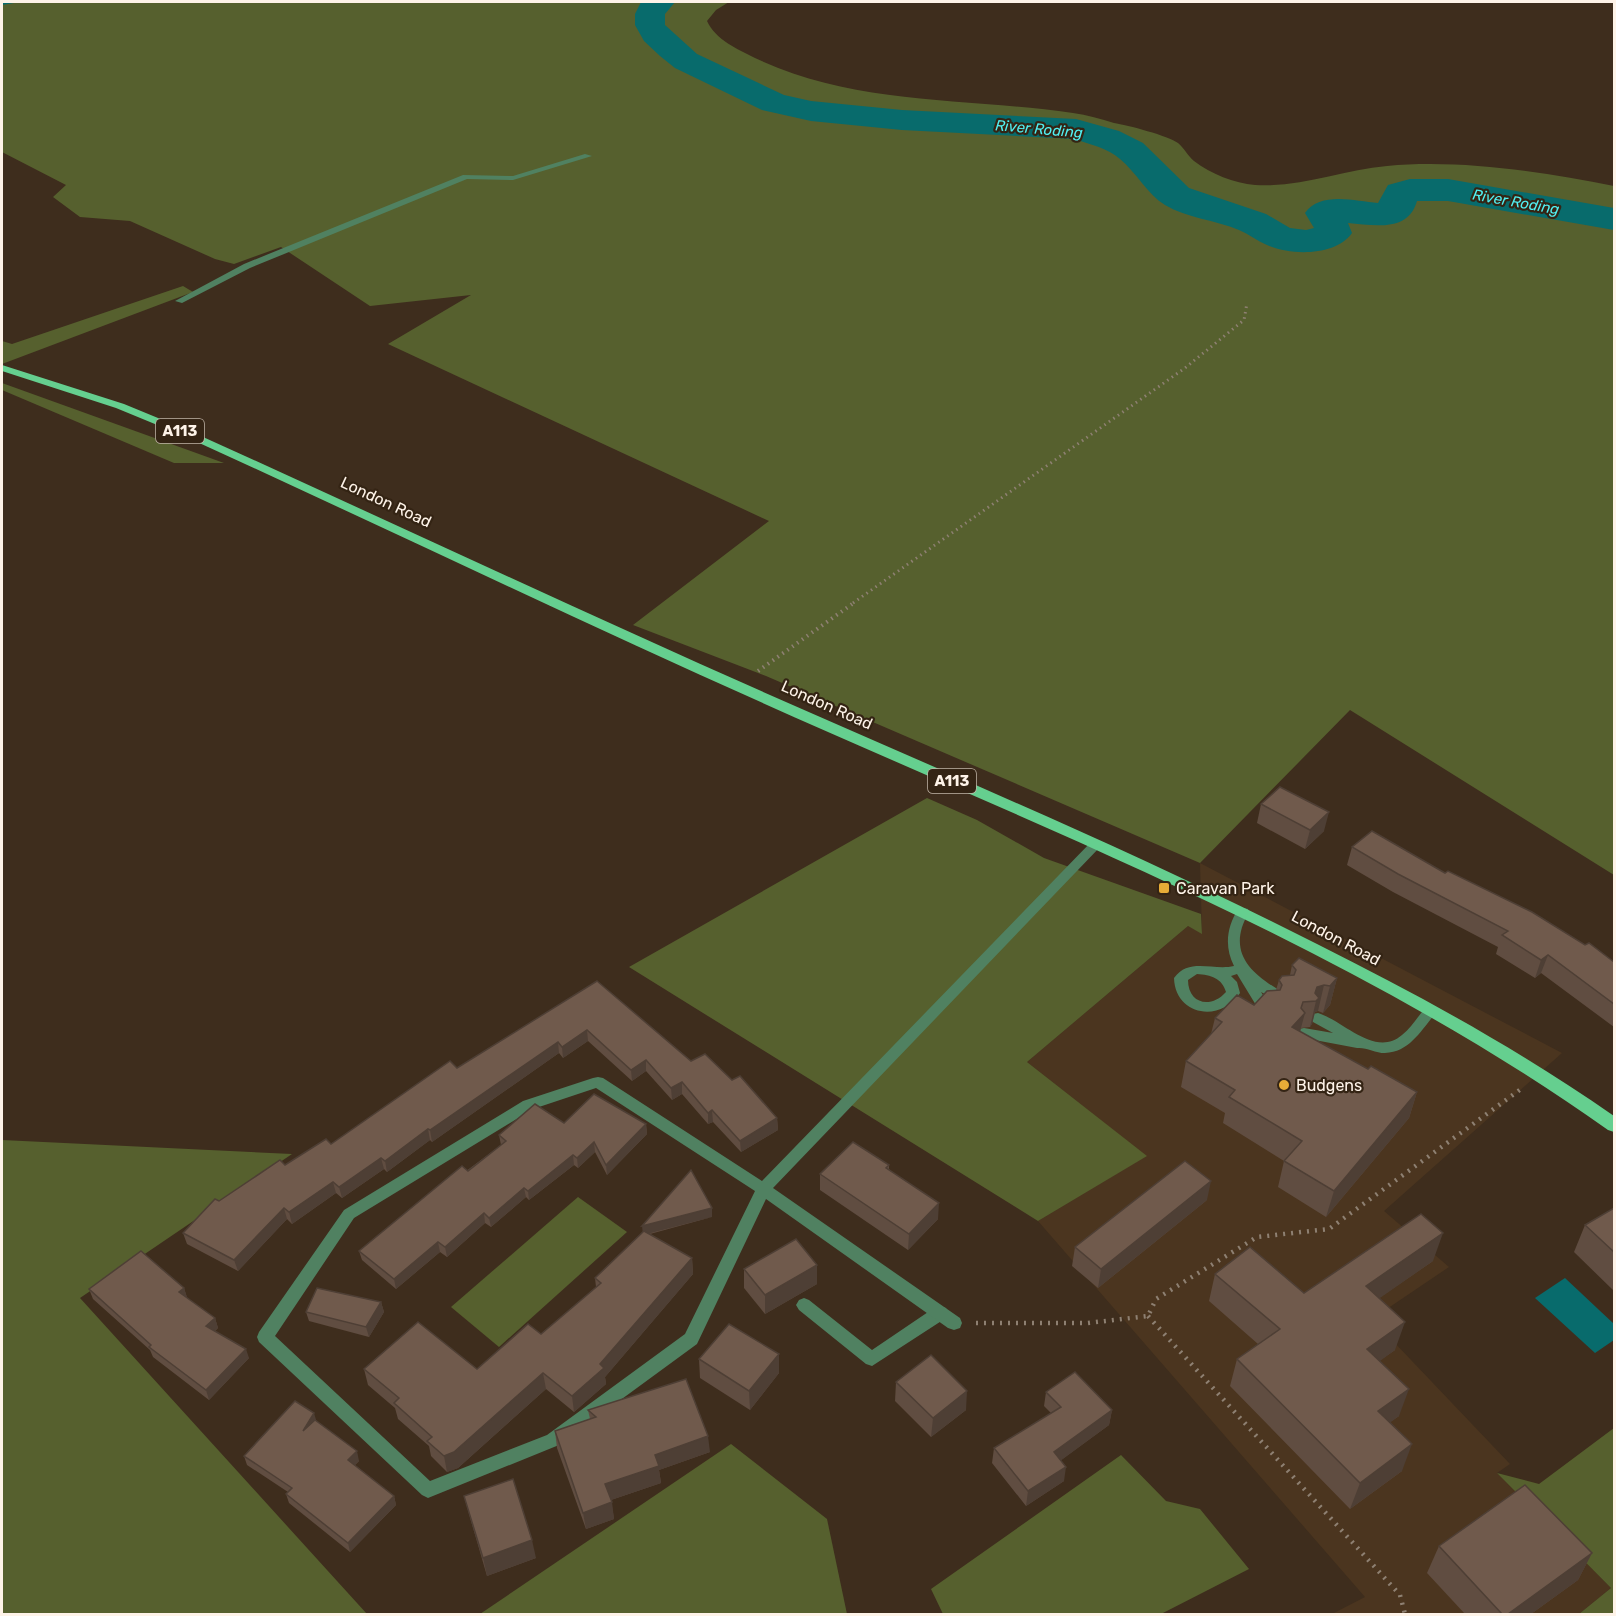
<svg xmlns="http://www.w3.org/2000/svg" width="1616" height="1616" font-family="Rubik,sans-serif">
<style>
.built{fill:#4b351f}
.green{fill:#56602e}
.water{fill:#086b6c}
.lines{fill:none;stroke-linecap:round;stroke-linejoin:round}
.stream{fill:#086b6c;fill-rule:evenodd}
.river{fill:#086b6c;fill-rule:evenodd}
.path-far2{stroke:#8e8072;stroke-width:3;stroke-dasharray:1.5 4;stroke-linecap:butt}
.path-far1{stroke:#8e8072;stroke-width:4;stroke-dasharray:1.5 4.5;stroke-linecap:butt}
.path{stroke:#8e8072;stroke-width:4.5;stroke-dasharray:2 6;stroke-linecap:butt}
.lane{fill:#508161;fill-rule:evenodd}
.street{fill:#508161;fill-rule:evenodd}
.primary{fill:#65cf8f;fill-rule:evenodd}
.wall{fill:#604d41}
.shaded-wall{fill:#4e3f35}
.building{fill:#705a4c;stroke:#4e3f35;stroke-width:1.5}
.poi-dot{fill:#e7ac37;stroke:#342414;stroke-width:2}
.labels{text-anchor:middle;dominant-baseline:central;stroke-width:4.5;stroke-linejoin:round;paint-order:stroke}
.far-water-label{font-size:15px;font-style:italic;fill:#51f0f2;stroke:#342414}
.shield{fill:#342414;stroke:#c1b5a8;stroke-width:1.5}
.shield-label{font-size:15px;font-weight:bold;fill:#fef3e8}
.street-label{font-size:16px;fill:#fef3e8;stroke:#342414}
.poi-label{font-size:16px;fill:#fef3e8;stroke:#342414;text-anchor:start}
</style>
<rect width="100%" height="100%" fill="#3e2d1d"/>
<polygon class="built" points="1200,863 1562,1053 1384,1211 1449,1267 1372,1319 1510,1464 1497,1473 1611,1588 1579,1614 1332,1614 1365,1597 1038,1221 1146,1156 1027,1062 1188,926 1202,933"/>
<g class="green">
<path d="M16,2H729L716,10L707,21C716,40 737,49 755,58C857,106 964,97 1073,113C1087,115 1101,119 1114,123C1127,125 1169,136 1178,143C1184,148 1188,156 1194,161C1211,174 1234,183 1255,185C1300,188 1343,170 1387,166C1460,159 1543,172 1614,186V875L1350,710L1200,863L766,676L633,625L769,521L388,344L471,295L370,306L281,247L234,264L215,259L130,221L80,217L53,197L66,185L2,152V4Z"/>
<polygon points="183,286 193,292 2,364 2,341 12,344"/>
<polygon points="2,383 224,463 174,463 2,390"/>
<polygon points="927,798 977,820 1044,858 1201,914 1202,934 1188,926 1027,1062 1147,1156 1038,1221 629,967"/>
<polygon points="2,1140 292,1154 80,1298 367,1614 2,1614"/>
<polygon points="578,1197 627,1232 499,1347 451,1307"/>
<polygon points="1614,1428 1614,1614 1579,1614 1611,1588 1497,1473 1539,1484"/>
<polygon points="731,1444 827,1519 847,1614 480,1614"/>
<polygon points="1121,1455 1166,1501 1200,1509 1249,1569 1161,1614 943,1614 931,1589"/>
</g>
<polygon class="water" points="1565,1278 1614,1324 1614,1340 1595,1353 1535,1298"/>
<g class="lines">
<polygon class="stream" points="11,2 20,2 2,5 2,3"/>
<path class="river" d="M641,2H675L665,14V25L697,54L784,95L811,101L902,110L1076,119L1119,131L1143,143L1189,188L1266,214L1290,228L1306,230L1314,228L1305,213C1320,191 1355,201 1378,203L1388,185L1410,179H1448L1614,208V230L1448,201H1417C1408,233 1373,225 1348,223L1352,233C1336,256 1291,256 1267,245C1257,241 1249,234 1239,230C1215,220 1187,218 1165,205C1147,194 1136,172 1120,159C1108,148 1089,144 1074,139L902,130L811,121L762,110L675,68L660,56L644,41L635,25V14Z"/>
<polyline class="path-far2" points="853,603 1185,368 1244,320 1247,303"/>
<polyline class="path-far1" points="758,671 855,602"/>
<g class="path">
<polyline points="1148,1316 1400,1595 1405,1614"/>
<polyline points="976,1323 1088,1323 1148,1316 1156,1299 1257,1237 1329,1229 1521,1089"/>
</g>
<g class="lane">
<polygon points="585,154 592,156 513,180 467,179 250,268 182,303 175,301 244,264 463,175 513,176"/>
<path d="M1243,908L1248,909L1249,912C1225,953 1252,975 1286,994L1288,997L1286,1000H1276L1261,992L1274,1012L1272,1015H1262L1237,974L1231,976L1237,982L1240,993C1221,1023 1175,1016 1174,978C1189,957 1213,971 1234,966C1224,946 1227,927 1238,909ZM1197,974C1211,975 1222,978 1226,992C1211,1009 1188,1004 1188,980Z"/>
<path d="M1431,1005L1436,1007L1438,1010L1436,1013C1421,1030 1410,1052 1385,1053C1375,1053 1366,1047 1357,1048L1304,1038L1299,1037L1297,1033L1299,1029L1304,1028L1333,1033L1313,1022L1311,1018L1313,1014L1318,1013C1344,1021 1375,1058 1402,1035C1412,1027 1418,1016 1426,1007Z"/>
<polygon points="804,1298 809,1300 872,1350 934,1308 940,1306 946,1308 948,1313 946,1318 872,1366 866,1364 799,1310 796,1305 799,1300"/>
</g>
<path class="street" d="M1096,840L1102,844L1100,847L773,1188L960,1318L962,1323L960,1328L954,1330L948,1328L766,1199L697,1344L559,1445L428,1498L422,1495L259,1342L257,1337L259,1332L344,1210L523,1101L593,1078L598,1077L603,1078L762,1181L1092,841ZM596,1088L755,1191L685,1334L547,1435L430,1481L275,1336L354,1218L533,1109Z"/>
<path class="primary" d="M2,365L124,404L192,432C409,530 624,632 843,727C1003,797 1164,866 1319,945C1421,996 1521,1051 1614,1116V1132L1608,1130C1370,961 1094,849 828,732C612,637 399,534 184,436L116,408L2,371Z"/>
</g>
<g class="wall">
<polygon points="1261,804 1324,831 1305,849 1257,823"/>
<polygon points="1352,847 1445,873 1585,945 1614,962 1614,1027 1541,973 1535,978 1496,954 1498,947 1393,892 1347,865"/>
<polygon points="1292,965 1337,978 1330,1005 1323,1013 1318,1011 1315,1012 1312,1024 1310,1027 1301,1028 1300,1032 1368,1069 1417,1092 1409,1118 1326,1217 1278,1187 1284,1161 1223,1123 1225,1113 1181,1087 1186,1061 1211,1034 1215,1018 1254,1005 1276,990 1279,980 1290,975"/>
<polygon points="597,981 691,1061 732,1080 777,1118 778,1130 741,1152 713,1122 708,1124 682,1094 672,1100 646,1071 632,1081 588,1041 563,1058 559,1053 432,1142 430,1140 387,1172 384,1169 342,1198 336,1193 292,1224 287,1219 238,1271 187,1244 183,1233 219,1201 285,1165 331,1144 457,1068"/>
<polygon points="564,1123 646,1124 647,1134 607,1175 595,1152 578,1168 574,1165 529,1200 526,1197 491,1227 485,1223 447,1257 440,1252 396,1289 362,1260 359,1251 501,1145 499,1135"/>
<polygon points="889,1165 889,1169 938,1219 908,1250 820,1190 820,1174"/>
<polygon points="1207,1200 1098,1288 1072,1266 1075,1247"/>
<polygon points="1614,1208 1614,1291 1574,1252 1585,1225"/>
<polygon points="712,1217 650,1234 692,1258 693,1274 605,1377 606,1384 574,1412 546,1389 458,1468 447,1472 431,1456 429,1446 398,1419 395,1408 368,1385 364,1369 477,1369 541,1334 596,1287 595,1278 643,1232"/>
<polygon points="1433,1261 1379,1298 1395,1350 1379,1361 1399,1416 1390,1422 1402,1471 1350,1509 1230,1386 1237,1359 1258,1344 1209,1301 1215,1274 1304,1293"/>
<polygon points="744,1269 817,1284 765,1314 744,1288"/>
<polygon points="184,1288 187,1298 215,1318 218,1328 215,1331 249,1358 209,1400 153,1357 150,1350 93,1299 89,1289"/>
<polygon points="381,1302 384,1312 369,1337 309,1321 306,1312"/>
<polygon points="699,1359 779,1373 750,1410 700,1378"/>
<polygon points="896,1382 966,1410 931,1437 895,1401"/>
<polygon points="1046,1392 1112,1410 1109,1425 1061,1460 1064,1481 1026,1506 992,1463 994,1448 1051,1413 1044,1406"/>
<polygon points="588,1410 710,1452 659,1470 661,1483 611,1500 614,1519 586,1529 557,1448 555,1431 590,1419"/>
<polygon points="316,1421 359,1461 355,1465 394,1496 396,1505 350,1552 289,1503 286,1494 288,1492 247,1465 244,1456"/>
<polygon points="464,1496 536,1558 487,1576 469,1514"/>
<polygon points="1439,1546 1592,1553 1578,1580 1531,1614 1465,1614 1427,1573"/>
</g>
<g class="shaded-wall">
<polygon points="1329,812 1324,831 1305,849 1310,830"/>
<polygon points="1548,955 1541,973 1535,978 1541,960"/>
<polygon points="1337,978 1330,1005 1323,1013 1330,986"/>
<polygon points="1324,985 1318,1011 1315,1012 1312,1024 1310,1027 1316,1001 1313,1001 1317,987"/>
<polygon points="1303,1002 1299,1019 1305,1013 1298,1039 1292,1027"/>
<polygon points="587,1030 588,1041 563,1058 562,1047"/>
<polygon points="558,1042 559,1053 432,1142 430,1130"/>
<polygon points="646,1060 646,1071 632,1081 631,1070"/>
<polygon points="682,1082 682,1094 672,1100 671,1088"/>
<polygon points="1417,1092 1409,1118 1326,1217 1334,1191"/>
<polygon points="712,1110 713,1122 708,1124 708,1113"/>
<polygon points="777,1118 778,1130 741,1152 740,1141"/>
<polygon points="646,1124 647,1134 607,1175 606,1165"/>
<polygon points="428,1129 430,1140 387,1172 385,1161"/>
<polygon points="594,1142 595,1152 578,1168 577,1158"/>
<polygon points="573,1155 574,1165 529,1200 528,1191"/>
<polygon points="381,1158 384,1169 342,1198 339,1187"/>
<polygon points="1211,1181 1207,1200 1098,1288 1101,1269"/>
<polygon points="333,1182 336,1193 292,1224 289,1212"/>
<polygon points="524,1188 526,1197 491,1227 489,1218"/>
<polygon points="939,1203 938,1219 908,1250 909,1234"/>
<polygon points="284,1208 287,1219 238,1271 234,1260"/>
<polygon points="712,1208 712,1217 643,1235 642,1226"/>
<polygon points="484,1213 485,1223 447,1257 445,1247"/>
<polygon points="1443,1233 1433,1261 1357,1314 1366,1286"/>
<polygon points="438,1242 440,1252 396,1289 394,1279"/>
<polygon points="692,1258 693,1274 605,1377 606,1384 574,1412 572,1396"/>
<polygon points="817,1265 817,1284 765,1314 765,1295"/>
<polygon points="184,1288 187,1297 182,1301 179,1292"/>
<polygon points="381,1302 384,1312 369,1337 366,1327"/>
<polygon points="215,1318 218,1328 209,1335 206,1326"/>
<polygon points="1405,1322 1395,1350 1358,1377 1367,1349"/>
<polygon points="246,1349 249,1358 209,1400 206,1390"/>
<polygon points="779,1354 779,1373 750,1410 749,1391"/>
<polygon points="543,1373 546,1389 458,1468 447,1472 444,1456"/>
<polygon points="1409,1389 1399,1416 1369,1438 1378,1411"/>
<polygon points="967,1391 966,1410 931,1437 933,1418"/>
<polygon points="1112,1410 1109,1425 1052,1467 1054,1452"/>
<polygon points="314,1413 317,1423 303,1431"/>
<polygon points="708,1436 710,1452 659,1470 661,1483 608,1501 605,1484 655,1455"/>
<polygon points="1412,1444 1402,1471 1350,1509 1360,1483"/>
<polygon points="357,1451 359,1461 351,1469 348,1460"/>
<polygon points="1066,1467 1064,1481 1026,1506 1028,1491"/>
<polygon points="394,1496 396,1505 350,1552 348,1543"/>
<polygon points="612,1502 614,1519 586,1529 583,1513"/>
<polygon points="532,1540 536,1558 487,1576 483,1558"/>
<polygon points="1592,1553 1578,1580 1531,1614 1508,1614"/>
</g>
<g class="building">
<polygon points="1280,787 1329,812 1310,830 1261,804"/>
<polygon points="1372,831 1445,873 1448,871 1532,912 1585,945 1589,943 1614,962 1614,1004 1548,955 1541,960 1502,935 1508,931 1398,874 1352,847"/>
<polygon points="1299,958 1337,978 1330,986 1324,985 1317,987 1315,993 1319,998 1316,1001 1303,1002 1301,1008 1305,1013 1292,1027 1368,1069 1371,1066 1417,1092 1334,1191 1284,1161 1302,1141 1229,1097 1235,1090 1186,1061 1222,1022 1215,1018 1237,995 1254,1005 1267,991 1280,990 1282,985 1279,980 1282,976 1294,975 1296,970 1292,965"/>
<polygon points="597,981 691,1061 705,1054 732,1080 740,1076 777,1118 740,1141 712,1110 708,1113 682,1082 671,1088 646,1060 631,1070 587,1030 562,1047 558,1042 430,1130 428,1129 385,1161 381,1158 339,1187 333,1182 289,1212 284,1208 234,1260 183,1233 215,1199 219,1201 280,1160 285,1165 326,1139 331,1144 450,1061 457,1068"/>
<polygon points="594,1094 646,1124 606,1165 594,1142 577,1158 573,1155 528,1191 524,1188 489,1218 484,1213 445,1247 438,1242 394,1279 359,1251 462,1166 468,1171 506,1141 499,1135 535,1104 564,1123"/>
<polygon points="853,1142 889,1165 886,1168 939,1203 909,1234 820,1174"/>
<polygon points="1185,1161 1211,1181 1101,1269 1075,1247"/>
<polygon points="691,1170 712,1208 642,1226"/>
<polygon points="1614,1208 1614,1252 1585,1225"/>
<polygon points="1421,1214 1443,1233 1366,1286 1405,1322 1367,1349 1409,1389 1378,1411 1412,1444 1360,1483 1237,1359 1280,1329 1215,1274 1250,1247 1304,1293"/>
<polygon points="644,1231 692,1258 600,1364 604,1368 572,1396 543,1373 454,1452 444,1456 427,1441 432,1437 394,1403 399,1398 364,1369 418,1322 477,1369 528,1324 541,1334 601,1283 595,1278"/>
<polygon points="796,1239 817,1265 765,1295 744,1269"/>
<polygon points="141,1251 184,1288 179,1292 215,1318 206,1326 246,1349 206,1390 149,1347 151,1345 89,1289"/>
<polygon points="317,1288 381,1302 366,1327 306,1312"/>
<polygon points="729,1324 779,1354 749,1391 699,1359"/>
<polygon points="931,1355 967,1391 933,1418 896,1382"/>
<polygon points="1075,1372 1112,1410 1054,1452 1066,1467 1028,1491 994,1448 1061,1407 1046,1392"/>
<polygon points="686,1379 708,1436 655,1455 659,1466 605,1484 612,1502 583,1513 555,1431 596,1417 588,1410"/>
<polygon points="295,1401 314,1413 303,1431 315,1420 357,1451 348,1460 394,1496 348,1543 286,1494 292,1488 244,1456"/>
<polygon points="513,1479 532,1540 483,1558 464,1496"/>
<polygon points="1525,1485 1592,1553 1508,1614 1502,1614 1439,1546"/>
</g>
<g class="poi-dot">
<rect x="1158" y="882" width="12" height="12" rx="3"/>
<circle cx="1284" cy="1085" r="6"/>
</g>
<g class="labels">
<g class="far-water-label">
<text transform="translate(1039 129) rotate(5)">River Roding</text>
<text transform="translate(1516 202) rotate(10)">River Roding</text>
</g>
<g class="shield">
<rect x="156" y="419" width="48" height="24" rx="4.5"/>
<rect x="928" y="769" width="48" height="24" rx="4.5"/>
</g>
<g class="shield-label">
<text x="180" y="431">A113</text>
<text x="952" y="781">A113</text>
</g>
<g class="street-label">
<text transform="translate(386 502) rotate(25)">London Road</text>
<text transform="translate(827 705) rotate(24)">London Road</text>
<text transform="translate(1336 938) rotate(28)">London Road</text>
</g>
<g class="poi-label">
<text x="1176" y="888">Caravan Park</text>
<text x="1296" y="1085">Budgens</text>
</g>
</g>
<rect width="1616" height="1616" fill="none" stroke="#fef3e8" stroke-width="6"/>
</svg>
